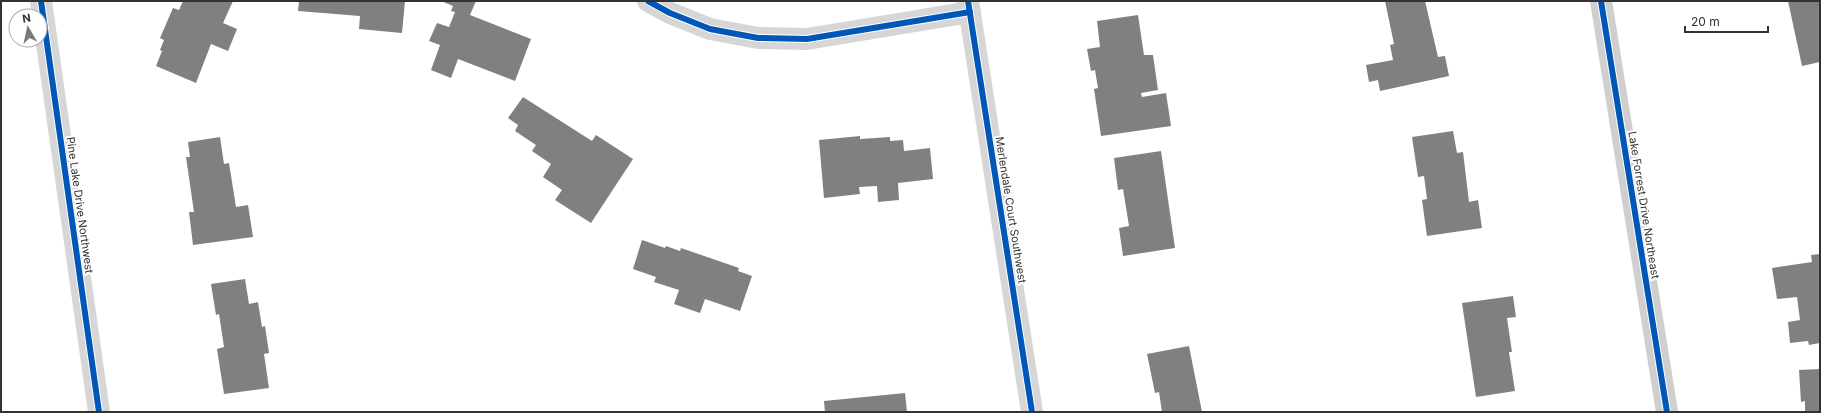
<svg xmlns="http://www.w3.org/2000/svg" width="1821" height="413" font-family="Inter,sans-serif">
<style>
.building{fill:#808080}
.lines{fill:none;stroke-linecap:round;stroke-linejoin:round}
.street{stroke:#d6d6d6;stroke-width:22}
.secondary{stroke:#cfcfcf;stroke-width:22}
.cycleway-casing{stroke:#fff;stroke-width:8}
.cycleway{stroke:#0057b8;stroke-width:6}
.labels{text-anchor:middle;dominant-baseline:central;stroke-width:4;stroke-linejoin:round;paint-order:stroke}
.street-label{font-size:11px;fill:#323232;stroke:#fff}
</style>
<rect width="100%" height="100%" fill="#fff"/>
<g class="building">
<polygon points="183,1 233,1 223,23 237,29 228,51 211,44 196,83 156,66 162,51 160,50 164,40 160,38 173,8 179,10"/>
<polygon points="299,1 405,1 402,33 359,29 360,16 298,11"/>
<polygon points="441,1 476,1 470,15 531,39 515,81 458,59 451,78 431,70 440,45 429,41 437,23 449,27 455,12 451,11 453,6"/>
<polygon points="1385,1 1425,1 1438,57 1445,56 1449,76 1380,91 1378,80 1369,82 1366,65 1393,60 1390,45 1394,44"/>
<polygon points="1788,1 1820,1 1820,62 1802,66"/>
<polygon points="1138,15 1144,55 1153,55 1158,90 1141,93 1142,97 1166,93 1171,126 1101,136 1094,89 1098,88 1095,70 1091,71 1087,49 1100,47 1097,21"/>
<polygon points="523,97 592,141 596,135 633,159 591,223 555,200 562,190 543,177 551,164 532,151 536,145 515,131 518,125 508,118"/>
<polygon points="1453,131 1457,153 1463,152 1469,202 1478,200 1482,228 1427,236 1422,200 1427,199 1424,176 1418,177 1412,137"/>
<polygon points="860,136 860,139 890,137 890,141 903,140 904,151 930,148 933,179 898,183 899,200 878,202 877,186 859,187 860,194 824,198 819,140"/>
<polygon points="220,137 224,164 229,163 236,207 248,205 253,237 193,245 189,212 194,212 186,157 190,157 188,142"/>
<polygon points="1161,151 1175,248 1123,256 1119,228 1129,226 1123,189 1118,190 1114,158"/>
<polygon points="642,240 665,248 666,246 680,251 681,248 739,268 738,271 752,276 740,311 705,299 700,313 674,304 679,290 654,282 656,277 633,269"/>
<polygon points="1820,254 1820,343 1809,345 1808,341 1790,343 1788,322 1800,320 1797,297 1777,299 1772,268 1812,262 1811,255"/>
<polygon points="245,279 249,304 258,302 262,327 265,326 269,353 264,354 269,388 224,394 217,349 224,347 219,314 216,315 211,284"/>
<polygon points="1513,296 1516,317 1507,318 1512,352 1509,352 1515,391 1476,397 1462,303"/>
<polygon points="1189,346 1202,412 1162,412 1159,392 1155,393 1147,354"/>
<polygon points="1820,369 1820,412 1805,412 1805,401 1801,402 1799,370"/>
<polygon points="905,393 907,412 825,412 824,401"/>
</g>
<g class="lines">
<g class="street">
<polyline points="41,1 99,412"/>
<polyline points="648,1 670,13 710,29 758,38 807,39 970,12"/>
<polyline points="968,1 1032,412"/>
</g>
<polyline class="secondary" points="1601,1 1667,412"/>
<defs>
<g id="cycleway">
<polyline points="41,1 99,412"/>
<polyline points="648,1 670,13 710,29 758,38 807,39 970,12"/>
<polyline points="968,1 1032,412"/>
<polyline points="1601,1 1667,412"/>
</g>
</defs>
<use href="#cycleway" class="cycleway-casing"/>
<use href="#cycleway" class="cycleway"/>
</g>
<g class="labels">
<g class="street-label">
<text transform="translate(80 205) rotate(82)">Pine Lake Drive Northwest</text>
<text transform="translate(1644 205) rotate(81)">Lake Forrest Drive Northeast</text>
<text transform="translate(1011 210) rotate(81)">Merlendale Court Southwest</text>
</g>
</g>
<rect width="1821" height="413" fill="none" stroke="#323232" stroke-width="4"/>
<g transform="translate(28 28) rotate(351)"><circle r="19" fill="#ffffff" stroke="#adadad"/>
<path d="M0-3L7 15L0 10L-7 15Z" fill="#7a7a7a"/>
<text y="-6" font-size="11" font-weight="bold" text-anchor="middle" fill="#323232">N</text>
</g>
<path d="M1685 26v6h83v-6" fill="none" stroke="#323232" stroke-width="2"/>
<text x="1691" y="26" font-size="12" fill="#323232" stroke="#ffffff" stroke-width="3" paint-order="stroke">20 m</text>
</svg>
